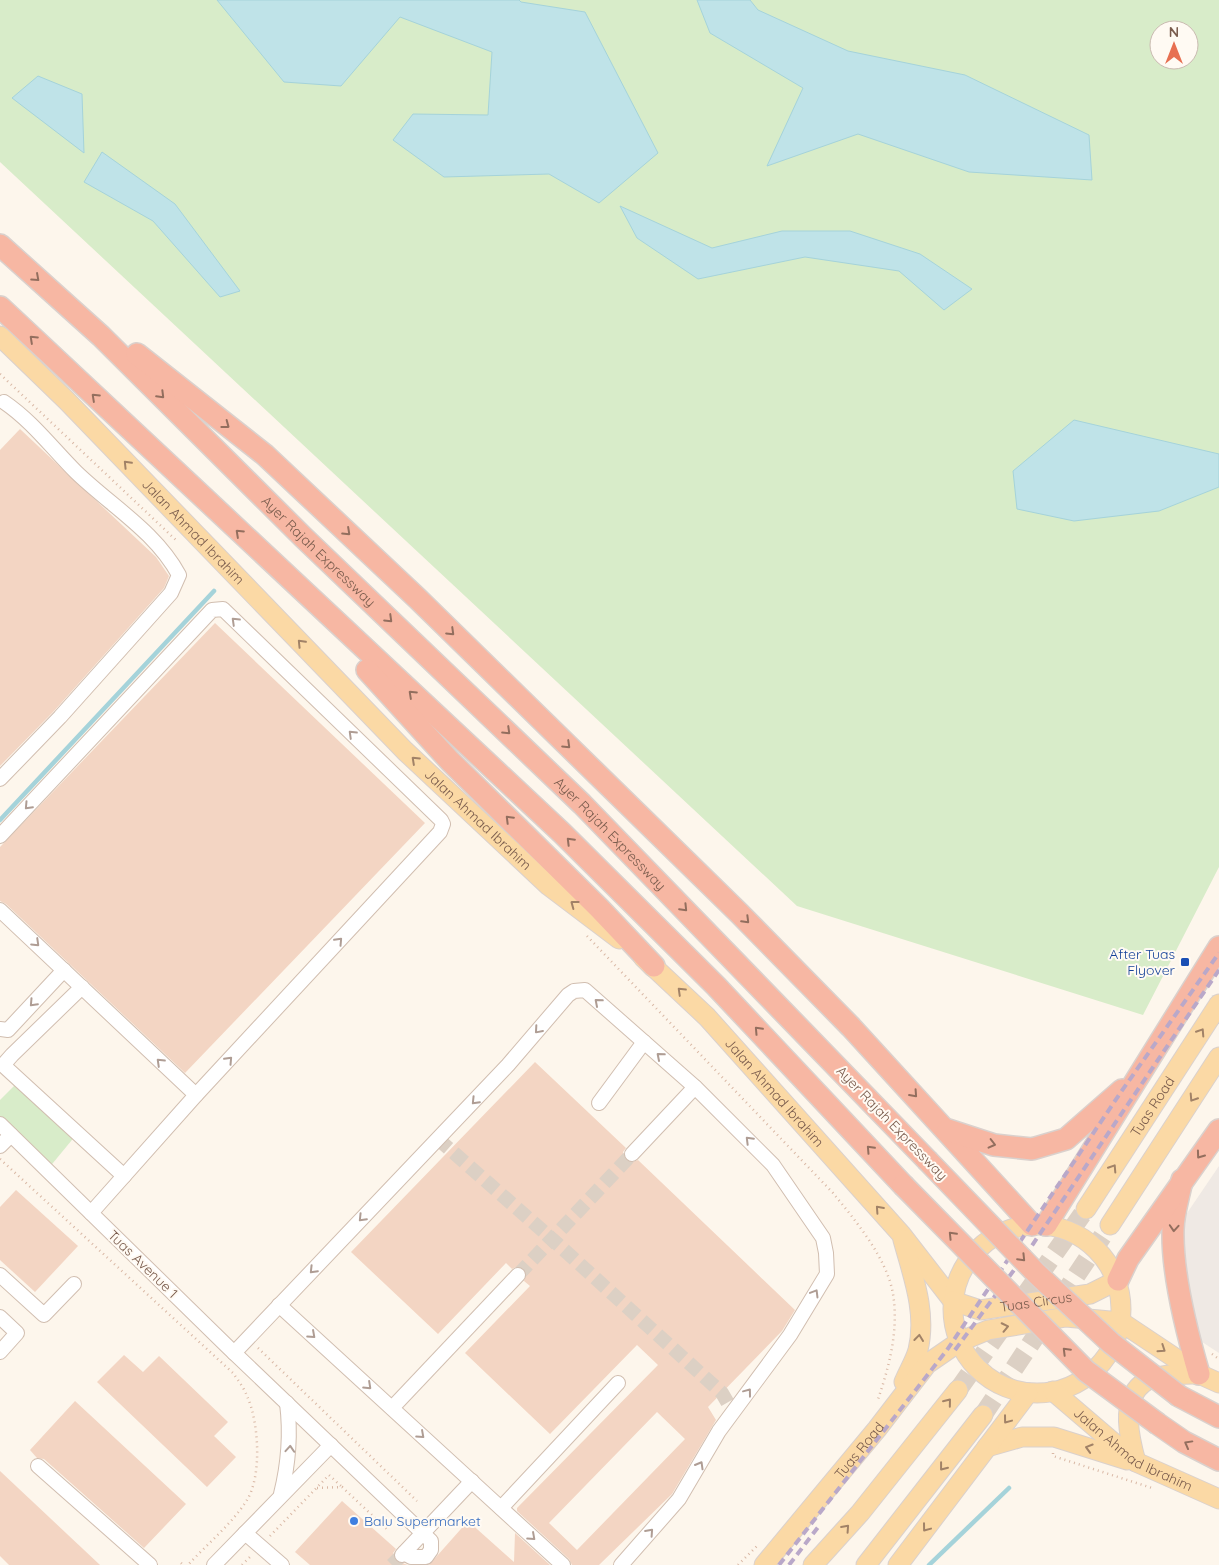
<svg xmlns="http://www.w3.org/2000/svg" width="1219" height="1565" font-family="Quicksand,sans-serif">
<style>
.industrial{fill:#efe9e4}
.green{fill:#d8ecc9;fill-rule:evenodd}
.water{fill:#bfe3e8;stroke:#a5d3da}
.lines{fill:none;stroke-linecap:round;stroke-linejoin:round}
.stream{stroke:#a5d3da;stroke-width:4.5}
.building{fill:#f3d5c3;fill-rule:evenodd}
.minor-tunnel{stroke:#dcd0c4;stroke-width:14;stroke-dasharray:14 7;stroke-linecap:butt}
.major-tunnel{stroke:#dcd0c4;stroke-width:19;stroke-dasharray:19 9;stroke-linecap:butt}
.minor-casing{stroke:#d1beb0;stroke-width:16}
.major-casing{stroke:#dad1cd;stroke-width:21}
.highway-casing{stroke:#dad1cd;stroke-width:24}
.path{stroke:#d9b8a5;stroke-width:2.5;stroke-dasharray:1 4;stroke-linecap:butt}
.minor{stroke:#fff;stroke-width:14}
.major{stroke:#fbd9a5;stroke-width:19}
.highway{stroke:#f7b7a3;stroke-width:21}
.rail{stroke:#b9a8c9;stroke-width:4;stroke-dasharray:8 5;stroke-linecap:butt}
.highway-bridge-casing{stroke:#dad1cd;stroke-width:24;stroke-linecap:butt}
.highway-bridge{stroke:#f7b7a3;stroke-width:21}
.oneway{stroke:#936e5e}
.oneway2{stroke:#a18267}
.oneway3{stroke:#af9d94}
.transit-dot{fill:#1a4fb4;stroke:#fffaf3;stroke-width:2}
.shop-dot{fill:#3f7fe0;stroke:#fffaf3;stroke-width:2}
.labels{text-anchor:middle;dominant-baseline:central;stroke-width:4;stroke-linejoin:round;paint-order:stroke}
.street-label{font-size:14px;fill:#7a5c4d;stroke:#fffaf3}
.transit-label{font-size:14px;fill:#164399;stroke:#fffaf3;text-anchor:end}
.shop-label{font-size:14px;fill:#366cbe;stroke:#fffaf3;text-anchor:start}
</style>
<rect width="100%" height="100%" fill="#fdf6ec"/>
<polygon class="industrial" points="1219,1166 1219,1353 1196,1338 1181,1222"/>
<g class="green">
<path d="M0,0H1219V867L1143,1015L797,906L0,162ZM1159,30H1189V60H1159Z"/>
<polygon points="18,1082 76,1135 48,1169 0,1123 0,1100"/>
</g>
<g class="water">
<polygon points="217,0 519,0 521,2 585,12 658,153 599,203 549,174 444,177 393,140 413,114 488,115 492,52 400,17 341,86 284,82"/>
<polygon points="697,0 750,0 758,10 848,51 965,75 1089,135 1092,180 969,172 858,134 767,166 803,88 710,33"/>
<polygon points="38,76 82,94 84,153 12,98"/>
<polygon points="102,152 175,204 240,291 220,297 153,221 84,182"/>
<polygon points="620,206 712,248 782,231 850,231 920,254 972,289 944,310 899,271 805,257 698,279 637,238"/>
<polygon points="1074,420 1219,454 1219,487 1159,511 1074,521 1017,509 1013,471"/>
</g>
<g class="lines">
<g class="stream">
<polyline points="0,820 214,591"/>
<polyline points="929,1565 1009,1488"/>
</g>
</g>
<g class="building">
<polygon points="20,429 156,557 169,576 164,588 54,711 0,766 0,450"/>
<polygon points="215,623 425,823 185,1073 6,904 0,901 0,847"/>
<path d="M535,1062L626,1148L623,1152L626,1160L630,1163L638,1160L795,1310L782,1331L708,1407L716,1420L672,1494L599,1565H572L569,1559L517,1511V1508L658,1365L637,1345L550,1434L465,1353L530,1286L524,1281L526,1273L524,1268L516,1267L512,1269L506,1263L438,1334L351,1252ZM657,1412L685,1439L577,1550L549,1523Z"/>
<polygon points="16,1190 78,1246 35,1292 0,1260 0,1207"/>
<polygon points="124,1355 143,1372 159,1356 228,1422 214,1436 236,1457 207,1487 97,1382"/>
<polygon points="75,1401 186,1504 144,1548 44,1459 37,1458 30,1450"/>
<polygon points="0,1471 100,1565 9,1565 0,1556"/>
<polygon points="342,1501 396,1549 393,1553 396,1561 408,1565 310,1565 295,1552"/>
<polygon points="468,1521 514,1562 515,1533 550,1565 429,1565"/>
</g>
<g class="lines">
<g class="minor-tunnel">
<polyline points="438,1139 552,1239 722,1393 733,1412"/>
<polyline points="518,1275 632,1154"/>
<polyline points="392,1565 402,1555"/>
</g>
<g class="major-tunnel">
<polyline points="958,1390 1086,1209"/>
<polyline points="983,1415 1110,1225"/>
</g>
<defs>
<g id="minor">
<path d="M0,779L60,717L171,593L179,575C155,531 111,506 76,472C52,448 32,421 4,402"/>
<polyline points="0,836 212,610 223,609 441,820 443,824 440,832 196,1095 91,1213"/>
<polyline points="0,910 196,1095"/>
<polyline points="82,987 12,1055 4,1064 4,1066 124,1176"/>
<polyline points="0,1029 8,1030 64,970"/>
<polyline points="599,1103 644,1042"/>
<polyline points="0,1124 229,1348 431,1541 431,1550 426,1557 411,1557 404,1553"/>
<polyline points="0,1146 11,1135"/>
<polyline points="632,1154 695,1087"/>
<polyline points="0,1275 44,1315 74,1284"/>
<polyline points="279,1305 563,1565"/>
<polyline points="0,1317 17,1333 0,1352"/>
<polyline points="234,1353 508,1065 568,995 574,991 585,990 695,1087 773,1165 823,1238 826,1253 827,1274 790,1335 719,1431 679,1499 621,1565"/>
<polyline points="392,1408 518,1275"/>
<polyline points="38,1466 150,1565"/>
<path d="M281,1494C289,1462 291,1435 287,1403"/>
<polyline points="501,1508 618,1383"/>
<polyline points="245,1533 282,1565"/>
<polyline points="402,1555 472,1481"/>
<polyline points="214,1565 331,1445"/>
</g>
<g id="major">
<path id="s1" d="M0,336L67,401L405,751L549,886L619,939"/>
<path id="s2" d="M643,957L707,1017L901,1234L953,1301"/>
<path id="s3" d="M1086,1209L1219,1004"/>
<circle cx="1037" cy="1309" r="84"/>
<polyline points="1110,1225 1219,1057"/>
<path d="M903,1240C913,1276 927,1313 918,1350C915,1361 908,1372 904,1382"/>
<path id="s4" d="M953,1301L980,1310L1090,1294L1118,1280"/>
<path id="s5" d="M1053,1391L1136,1462L1219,1499"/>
<polyline points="987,1447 1022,1437 1054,1437 1127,1460"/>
<path d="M1136,1462C1130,1440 1120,1402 1142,1384C1154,1373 1184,1374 1199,1374"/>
<path id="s6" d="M764,1565L877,1429L927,1364L959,1342L988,1330L1066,1317L1121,1322L1199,1374L1219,1383"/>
<polyline points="813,1565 860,1513 958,1390"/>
<polyline points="866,1565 983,1415"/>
<polyline points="898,1565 1028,1393"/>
</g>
<g id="highway">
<path id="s7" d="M0,245L101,336L303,537L582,804L927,1160"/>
<polyline points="0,307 562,833 716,986 903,1185"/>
<polyline points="137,354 265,455 417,598 739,913 851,1027 1032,1225"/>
<polyline points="367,670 450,761 599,908 654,966"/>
<polyline points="948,1130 994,1145 1032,1149 1066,1139 1122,1090"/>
<path d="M1182,1180C1179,1196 1173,1214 1173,1230C1172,1272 1187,1333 1199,1374"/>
<polyline points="1046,1225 1219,947"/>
<polyline points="1118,1280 1128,1259 1219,1130"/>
<polyline points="1179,1396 1219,1417"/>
<polyline points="1158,1424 1184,1442 1219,1460"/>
</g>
</defs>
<use href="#minor" class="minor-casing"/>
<use href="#major" class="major-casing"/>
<use href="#highway" class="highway-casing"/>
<g class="path">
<polyline points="0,374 178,542"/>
<path d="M587,936L833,1193C855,1220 887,1258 893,1294C899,1330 889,1368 877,1402"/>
<path d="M0,1159L233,1373C238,1380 244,1388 247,1396C259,1422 262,1476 247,1500C232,1524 207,1544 188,1565"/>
<polyline points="258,1348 417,1501"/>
<polyline points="1212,1354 1219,1359"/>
<polyline points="1053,1453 1053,1456 1152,1488"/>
<polyline points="317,1488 342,1487 389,1531"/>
<polyline points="270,1536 329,1475 342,1487"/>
<polyline points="181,1563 183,1565"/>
<polyline points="242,1565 252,1555"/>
<polyline points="738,1565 758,1545"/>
</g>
<use href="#minor" class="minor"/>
<use href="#major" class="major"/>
<use href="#highway" class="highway"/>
<g class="rail">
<polyline points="955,1350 1031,1247 1219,970"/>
<polyline points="779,1565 947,1350 1121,1092 1219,953"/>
<polyline points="789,1565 819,1526"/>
</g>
<defs>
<g id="highway-bridge">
<polyline points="927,1160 1037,1274 1111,1343 1179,1396"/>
<polyline points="903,1185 1086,1371 1158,1424"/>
</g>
</defs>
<use href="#highway-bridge" class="highway-bridge-casing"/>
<use href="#highway-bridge" class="highway-bridge"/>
</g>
<defs><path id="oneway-chevron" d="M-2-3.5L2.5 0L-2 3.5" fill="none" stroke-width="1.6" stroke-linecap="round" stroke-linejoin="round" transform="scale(1.25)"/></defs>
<g class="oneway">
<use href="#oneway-chevron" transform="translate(36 278) rotate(42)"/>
<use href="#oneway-chevron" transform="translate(33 339) rotate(-137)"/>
<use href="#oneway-chevron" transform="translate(161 395) rotate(45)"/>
<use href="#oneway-chevron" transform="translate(95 397) rotate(-137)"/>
<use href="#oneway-chevron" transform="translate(226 425) rotate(37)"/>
<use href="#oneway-chevron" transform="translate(347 532) rotate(43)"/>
<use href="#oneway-chevron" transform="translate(239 533) rotate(-137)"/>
<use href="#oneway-chevron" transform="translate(389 619) rotate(44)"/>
<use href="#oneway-chevron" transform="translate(451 632) rotate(44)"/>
<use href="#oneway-chevron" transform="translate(412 694) rotate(-137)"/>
<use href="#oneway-chevron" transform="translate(507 731) rotate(44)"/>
<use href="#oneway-chevron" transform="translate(567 745) rotate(44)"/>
<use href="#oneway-chevron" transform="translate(509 819) rotate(-135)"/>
<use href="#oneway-chevron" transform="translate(570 841) rotate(-135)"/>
<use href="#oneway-chevron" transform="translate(684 908) rotate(46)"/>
<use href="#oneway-chevron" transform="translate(746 920) rotate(45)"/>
<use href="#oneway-chevron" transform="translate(758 1030) rotate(-133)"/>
<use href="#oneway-chevron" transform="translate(914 1094) rotate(48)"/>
<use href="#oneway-chevron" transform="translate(992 1144) rotate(14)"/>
<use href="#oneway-chevron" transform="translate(870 1149) rotate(-133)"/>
<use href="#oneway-chevron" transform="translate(1200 1155) rotate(126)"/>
<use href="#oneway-chevron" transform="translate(1174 1228) rotate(94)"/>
<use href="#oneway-chevron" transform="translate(952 1235) rotate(-134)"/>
<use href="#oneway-chevron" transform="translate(1022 1258) rotate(46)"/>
<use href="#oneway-chevron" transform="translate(1066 1351) rotate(-135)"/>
<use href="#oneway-chevron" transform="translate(1188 1444) rotate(-151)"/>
</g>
<g class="oneway2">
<use href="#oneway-chevron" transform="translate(127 464) rotate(-134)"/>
<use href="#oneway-chevron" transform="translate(301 643) rotate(-134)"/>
<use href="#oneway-chevron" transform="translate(415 760) rotate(-137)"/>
<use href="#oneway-chevron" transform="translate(574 904) rotate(-143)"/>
<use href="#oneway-chevron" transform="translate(681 991) rotate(-136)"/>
<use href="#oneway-chevron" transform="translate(1201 1032) rotate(-57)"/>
<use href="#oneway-chevron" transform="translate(1193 1098) rotate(123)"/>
<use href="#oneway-chevron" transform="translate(1113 1168) rotate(-57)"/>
<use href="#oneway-chevron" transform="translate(879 1209) rotate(-132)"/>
<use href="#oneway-chevron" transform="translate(1005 1327) rotate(-12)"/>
<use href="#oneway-chevron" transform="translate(919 1338) rotate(-83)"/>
<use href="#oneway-chevron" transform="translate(1162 1349) rotate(34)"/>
<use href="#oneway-chevron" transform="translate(948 1402) rotate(-51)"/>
<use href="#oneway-chevron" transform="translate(1007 1420) rotate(127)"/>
<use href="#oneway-chevron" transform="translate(1089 1448) rotate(-163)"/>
<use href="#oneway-chevron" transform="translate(943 1467) rotate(128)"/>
<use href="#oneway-chevron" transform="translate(846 1528) rotate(-48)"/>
<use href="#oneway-chevron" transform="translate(926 1528) rotate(127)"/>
</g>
<g class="oneway3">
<use href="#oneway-chevron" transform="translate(235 621) rotate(-136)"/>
<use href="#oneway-chevron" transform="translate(352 734) rotate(-136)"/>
<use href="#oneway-chevron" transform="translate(28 806) rotate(133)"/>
<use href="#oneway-chevron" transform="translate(339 941) rotate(-47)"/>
<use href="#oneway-chevron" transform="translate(36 943) rotate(44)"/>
<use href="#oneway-chevron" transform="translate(598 1002) rotate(-139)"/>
<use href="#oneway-chevron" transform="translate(33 1003) rotate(133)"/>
<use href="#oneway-chevron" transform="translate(538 1030) rotate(131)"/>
<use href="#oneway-chevron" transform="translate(660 1056) rotate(-139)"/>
<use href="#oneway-chevron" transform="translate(229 1060) rotate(-47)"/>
<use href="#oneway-chevron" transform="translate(160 1062) rotate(-136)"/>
<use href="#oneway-chevron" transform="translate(475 1101) rotate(134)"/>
<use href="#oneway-chevron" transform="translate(749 1140) rotate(-135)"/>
<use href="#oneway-chevron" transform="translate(362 1218) rotate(134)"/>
<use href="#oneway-chevron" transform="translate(313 1270) rotate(134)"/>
<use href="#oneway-chevron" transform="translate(815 1293) rotate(-59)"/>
<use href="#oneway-chevron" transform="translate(312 1335) rotate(42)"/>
<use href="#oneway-chevron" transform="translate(368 1386) rotate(43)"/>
<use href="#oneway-chevron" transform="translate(748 1392) rotate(-53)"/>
<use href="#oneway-chevron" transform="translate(421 1435) rotate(42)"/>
<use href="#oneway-chevron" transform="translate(290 1449) rotate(-86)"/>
<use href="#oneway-chevron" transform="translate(700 1465) rotate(-60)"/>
<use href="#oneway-chevron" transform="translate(650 1532) rotate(-48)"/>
<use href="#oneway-chevron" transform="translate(532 1537) rotate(42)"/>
</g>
<rect class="transit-dot" x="1180" y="957" width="10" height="10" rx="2.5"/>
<circle class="shop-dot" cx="354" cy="1521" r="5"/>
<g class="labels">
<g class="street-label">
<text stroke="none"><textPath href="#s1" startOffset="275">Jalan Ahmad Ibrahim</textPath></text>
<text stroke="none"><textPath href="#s7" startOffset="442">Ayer Rajah Expressway</textPath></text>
<text stroke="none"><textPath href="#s1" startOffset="680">Jalan Ahmad Ibrahim</textPath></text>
<text stroke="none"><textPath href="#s7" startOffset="848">Ayer Rajah Expressway</textPath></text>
<text stroke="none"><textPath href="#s2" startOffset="189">Jalan Ahmad Ibrahim</textPath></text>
<text stroke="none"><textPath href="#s3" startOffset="122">Tuas Road</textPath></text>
<text transform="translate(892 1123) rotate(46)">Ayer Rajah Expressway</text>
<text transform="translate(143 1264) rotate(44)">Tuas Avenue 1</text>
<text stroke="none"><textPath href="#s4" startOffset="85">Tuas Circus</textPath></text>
<text stroke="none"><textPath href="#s5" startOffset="100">Jalan Ahmad Ibrahim</textPath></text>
<text stroke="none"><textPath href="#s6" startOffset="149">Tuas Road</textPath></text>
</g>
<g class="transit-label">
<text x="1175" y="954">After Tuas<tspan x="1175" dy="16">Flyover</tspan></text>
</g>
<g class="shop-label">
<text x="364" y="1521">Balu Supermarket</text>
</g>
</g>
<g transform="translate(1174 45)"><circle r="24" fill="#fffaf3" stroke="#cabbb1"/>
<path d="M0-4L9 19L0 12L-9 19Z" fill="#e76f51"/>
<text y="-8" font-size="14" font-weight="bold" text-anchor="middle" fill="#7a5c4d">N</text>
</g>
</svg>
